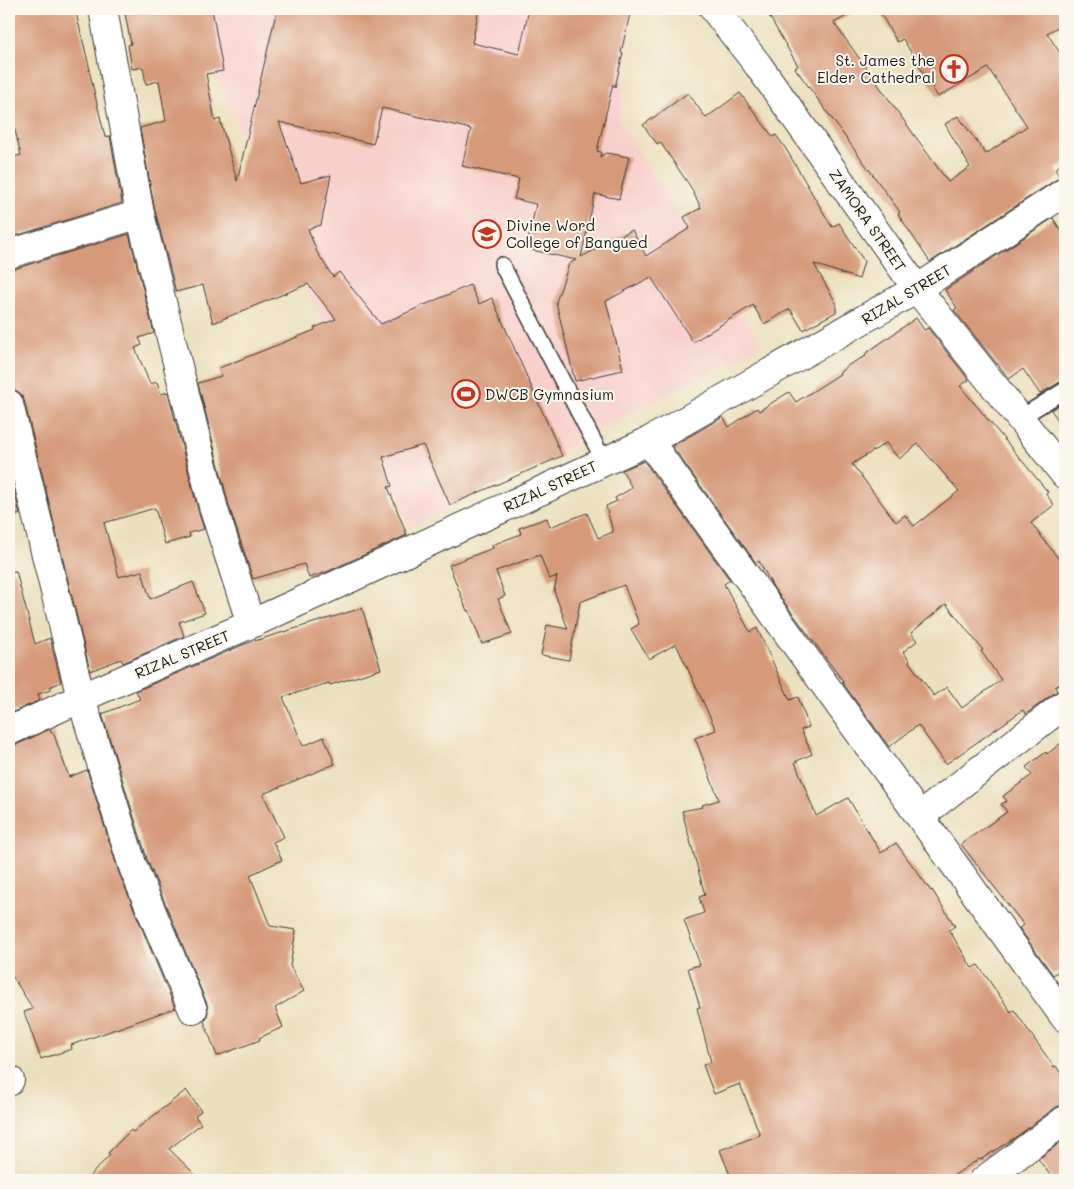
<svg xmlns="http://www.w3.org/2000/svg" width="1074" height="1189" font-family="Mali,sans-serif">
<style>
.built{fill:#f7d0cc}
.building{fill:#d69a7a;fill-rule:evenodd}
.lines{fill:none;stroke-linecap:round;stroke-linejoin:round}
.lane-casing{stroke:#3b3934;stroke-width:18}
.street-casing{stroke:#3b3934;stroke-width:30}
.lane{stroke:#fff;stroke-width:15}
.street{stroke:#fff;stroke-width:28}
.labels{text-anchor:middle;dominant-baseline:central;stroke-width:4;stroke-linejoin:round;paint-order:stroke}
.poi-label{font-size:15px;fill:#1c1c1c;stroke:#fbf7ec;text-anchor:start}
.street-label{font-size:15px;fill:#1c1c1c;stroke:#fbf7ec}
</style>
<rect width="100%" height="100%" fill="#fbf7ec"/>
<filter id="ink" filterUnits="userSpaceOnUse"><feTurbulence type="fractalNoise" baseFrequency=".02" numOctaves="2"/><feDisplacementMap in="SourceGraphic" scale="10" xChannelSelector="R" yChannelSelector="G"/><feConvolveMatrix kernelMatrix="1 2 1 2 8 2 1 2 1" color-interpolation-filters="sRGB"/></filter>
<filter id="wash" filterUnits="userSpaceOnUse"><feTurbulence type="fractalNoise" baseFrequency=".0096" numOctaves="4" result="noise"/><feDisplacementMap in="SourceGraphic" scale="20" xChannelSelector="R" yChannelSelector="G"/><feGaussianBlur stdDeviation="1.12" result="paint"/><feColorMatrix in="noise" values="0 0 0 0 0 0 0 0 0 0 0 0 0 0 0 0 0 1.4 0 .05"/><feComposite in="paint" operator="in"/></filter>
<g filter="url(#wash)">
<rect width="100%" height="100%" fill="#ebe0be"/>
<polygon class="built" points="199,9 634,9 619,122 762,345 411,528 213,69"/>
<g id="blocks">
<g class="building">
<polygon points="9,9 75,9 90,70 89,70 105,137 110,136 122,203 9,238 9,158 21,155 9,106"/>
<polygon points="124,9 212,9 223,71 206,74 215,121 220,119 237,181 277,9 358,9 389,16 391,9 479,9 472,43 519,54 529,9 631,9 621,53 623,53 615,87 613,84 597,151 601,152 600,157 606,153 629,157 619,199 595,194 581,257 632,230 646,256 690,228 684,217 701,208 690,186 660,142 657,144 643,125 688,93 706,118 740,93 773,137 776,135 786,149 832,227 839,223 864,261 859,279 814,264 836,303 836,312 803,330 790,309 764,324 753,305 693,342 651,277 606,301 623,370 575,381 556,302 569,264 576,260 532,250 534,242 528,241 536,204 514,199 519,179 462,166 471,129 382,108 373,144 279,122 301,183 331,175 321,225 308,229 317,252 333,277 339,272 381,324 470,285 479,304 492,298 562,456 450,505 423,445 383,457 392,486 388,487 407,535 329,571 309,578 304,564 253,579 229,506 198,383 221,376 219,368 315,330 314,328 336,319 308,284 213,323 203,285 176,292 155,211 140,128 166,121 159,81 146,84 143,67 132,69 128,45 131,44"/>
<polygon points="765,9 859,9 834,23 948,182 970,167 945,124 958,116 986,154 1027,126 988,68 938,97 903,39 897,42 878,9 1065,9 1065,23 1047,33 1065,61 1065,162 1055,169 1060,177 930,262 898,214 900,212 795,68 798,66"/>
<polygon points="1053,218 1065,237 1065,381 1060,382 1040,394 1023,369 1009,379 997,363 997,364 954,310 957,308 945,290"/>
<polygon points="129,234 154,333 139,338 142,345 135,348 150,384 157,382 161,394 168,392 199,514 204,529 189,533 190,537 165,544 155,508 104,523 119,577 142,571 150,599 193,582 205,613 179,622 184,636 123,663 121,659 90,671 24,400 20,393 13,389 9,373 9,269 14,269"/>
<path d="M916,318L924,330L928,328L969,380L960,386L1048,492L1046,494L1054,505L1031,523L1065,567V680L1055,687L1057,691L1026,714L1023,710L946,764L918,725L889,747L842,682L843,681L819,649L773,587L759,561L756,563L672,446L723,417L729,427L757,408L759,411L789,392L796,402L840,374L839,373L850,364L866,356L865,354ZM886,443L899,459L918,444L959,491L914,526L905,515L896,522L852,464ZM946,604L983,650L981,651L1001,680L962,708L947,687L934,696L909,662L910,661L903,652L917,641L911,633Z"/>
<polygon points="1065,401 1065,430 1051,410"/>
<polygon points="644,461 730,580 724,584 750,632 757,628 790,700 798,697 809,727 801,730 812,754 795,762 816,816 848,798 881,853 896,843 931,891 932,890 955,926 949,930 972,968 978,965 1011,1012 1014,1010 1054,1067 1056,1066 1065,1080 1065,1105 1056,1107 1019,1135 980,1160 979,1159 947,1180 732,1180 720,1150 760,1135 740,1084 714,1094 703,1065 711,1062 697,1008 700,1007 688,968 700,965 684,920 704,913 699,897 705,895 682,811 703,807 702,805 719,800 695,738 716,730 686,665 676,644 649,659 631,629 639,624 624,585 580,602 569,660 541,655 547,625 568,629 554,591 557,576 549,579 540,555 496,571 505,596 498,599 512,634 482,644 469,610 467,611 449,565 493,548 492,545 521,534 519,528 547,518 550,527 587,513 598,538 613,532 606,506 617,501 615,498 632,488 622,470"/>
<polygon points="9,469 20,514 9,518"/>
<polygon points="16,571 35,644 50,638 61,682 50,687 51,690 38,694 40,700 9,714 9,572"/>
<polygon points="362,608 381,669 330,685 329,683 283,697 303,746 324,737 335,764 263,794 284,837 273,842 282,860 250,875 270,926 296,930 290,966 304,991 275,1008 283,1027 259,1038 260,1040 217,1056 204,1021 206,1019 208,1012 207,1004 148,862 102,714 140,699 136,691 245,644"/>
<polygon points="50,729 51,733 53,732 69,777 87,770 119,873 175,1008 71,1045 72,1049 41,1059 24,1012 33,1009 9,971 9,746 16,745"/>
<polygon points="1065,740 1065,967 1053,975 1019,928 1024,925 961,844 1007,812 1001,804 1007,801 1003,796 1032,775 1026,767 1046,752 1047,754"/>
<polygon points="186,1090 201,1111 195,1116 201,1124 169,1149 201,1180 86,1180 110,1155 108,1153 131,1130 133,1132"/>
<polygon points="1065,1139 1065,1180 1054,1180 1038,1159"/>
</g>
</g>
</g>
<g filter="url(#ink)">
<use href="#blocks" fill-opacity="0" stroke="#3b3934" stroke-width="1"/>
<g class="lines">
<defs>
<g id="lane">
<polyline points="502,265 604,461"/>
<polyline points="1020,418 1065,390"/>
</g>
<g id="street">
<polyline points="103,9 140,214 214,510 251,624"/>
<polyline points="714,9 758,65 917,289 1065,475"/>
<polyline points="9,254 140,214"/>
<polyline points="9,404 81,698 133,867 193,1010"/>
<polyline points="649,441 1065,1018"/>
<polyline points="9,731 81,698 251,624 649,441 917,289 1065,192"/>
<polyline points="920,816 1065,704"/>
<polyline points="9,1082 10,1080"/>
<polyline points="984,1180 1065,1120"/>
</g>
</defs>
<use href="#lane" class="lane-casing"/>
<use href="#street" class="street-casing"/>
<use href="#lane" class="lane"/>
<use href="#street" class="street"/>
</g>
</g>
<defs>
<symbol id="church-ring" viewBox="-11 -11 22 22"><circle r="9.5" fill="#fbf7ec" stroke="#c8321e" stroke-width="1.5"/><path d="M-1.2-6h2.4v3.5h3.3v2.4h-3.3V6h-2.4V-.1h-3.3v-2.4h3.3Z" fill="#c8321e"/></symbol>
<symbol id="university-ring" viewBox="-11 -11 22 22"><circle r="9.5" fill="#fbf7ec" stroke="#c8321e" stroke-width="1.5"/><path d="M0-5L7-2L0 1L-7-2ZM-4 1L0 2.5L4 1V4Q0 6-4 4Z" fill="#c8321e"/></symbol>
<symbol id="stadium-ring" viewBox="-11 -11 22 22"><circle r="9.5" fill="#fbf7ec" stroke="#c8321e" stroke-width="1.5"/><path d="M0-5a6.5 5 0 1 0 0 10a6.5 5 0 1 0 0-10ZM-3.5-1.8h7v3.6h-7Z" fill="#c8321e"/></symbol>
</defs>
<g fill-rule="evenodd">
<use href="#church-ring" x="938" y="53" width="32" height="32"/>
<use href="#university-ring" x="471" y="218" width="32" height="32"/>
<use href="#stadium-ring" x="450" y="378" width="32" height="32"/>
</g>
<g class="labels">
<g class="poi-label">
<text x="935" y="60" text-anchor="end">St. James the<tspan x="935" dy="17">Elder Cathedral</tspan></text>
<text x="506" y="225">Divine Word<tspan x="506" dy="17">College of Bangued</tspan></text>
<text x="485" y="394">DWCB Gymnasium</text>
</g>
<g class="street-label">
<text transform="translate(868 220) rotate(55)">ZAMORA STREET</text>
<text transform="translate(906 294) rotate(-31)">RIZAL STREET</text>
<text transform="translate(550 486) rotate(-25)">RIZAL STREET</text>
<text transform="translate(182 654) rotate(-23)">RIZAL STREET</text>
</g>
</g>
<rect width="1074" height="1189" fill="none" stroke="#fbf7ec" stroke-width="30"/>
</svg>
